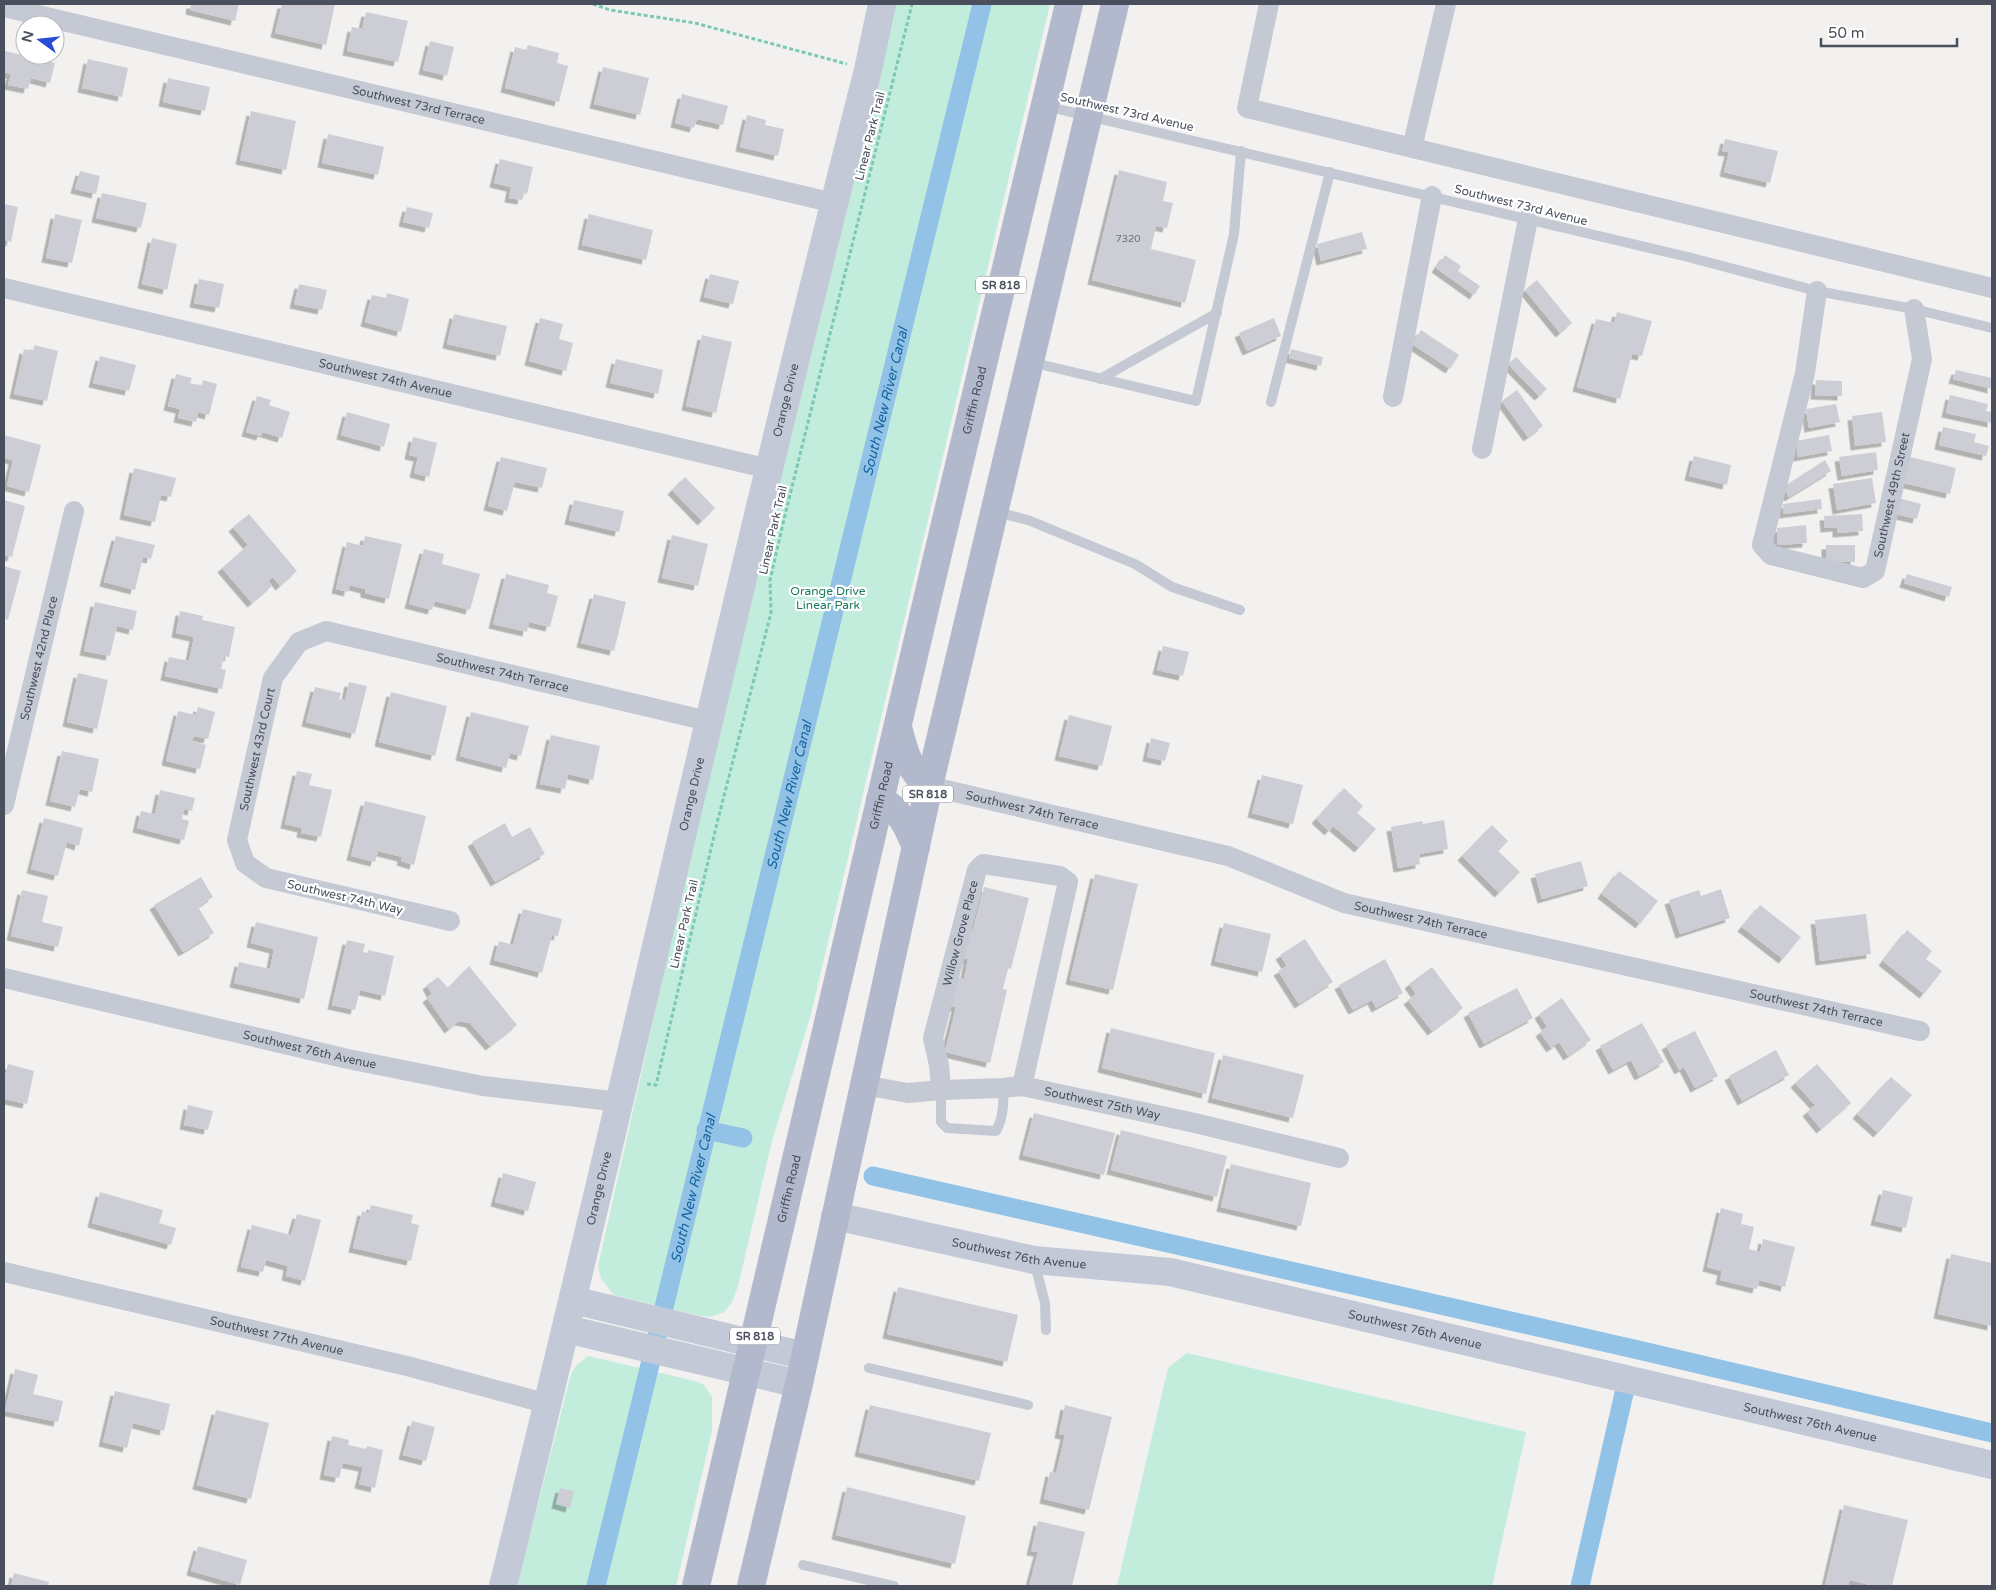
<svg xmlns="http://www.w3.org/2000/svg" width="1996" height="1590" font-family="'Varela Round',sans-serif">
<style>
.green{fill:#c2ecdc}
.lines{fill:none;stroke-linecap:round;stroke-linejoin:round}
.canal{stroke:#92c2e6;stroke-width:19}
.building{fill:#cdced5;filter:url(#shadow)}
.path{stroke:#7cc8b3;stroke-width:3;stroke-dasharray:4 2.5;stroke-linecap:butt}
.lane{stroke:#c5c9d4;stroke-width:10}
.street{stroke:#c5c9d4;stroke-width:20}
.secondary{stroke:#c4c9d7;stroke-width:28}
.primary{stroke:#b2b9cc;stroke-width:28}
.labels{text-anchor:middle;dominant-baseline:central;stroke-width:4.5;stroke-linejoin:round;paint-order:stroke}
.number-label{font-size:10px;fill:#6a6f7a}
.shield{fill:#fff;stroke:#80848d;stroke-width:1}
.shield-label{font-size:11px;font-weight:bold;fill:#494f5c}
.street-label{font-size:12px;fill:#494f5c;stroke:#fff}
.park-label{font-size:12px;fill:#1e795f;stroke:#fff}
.water-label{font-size:14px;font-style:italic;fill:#1766a1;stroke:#fff}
</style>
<defs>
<filter id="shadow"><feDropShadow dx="-4.5" dy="4.5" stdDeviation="0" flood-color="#0004"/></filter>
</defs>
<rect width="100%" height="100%" fill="#f2f1f0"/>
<g class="green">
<polygon points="895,4 1050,4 811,1014 772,1141 738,1286 732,1302 724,1312 711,1317 696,1315 614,1295 601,1279 598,1266 645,1058 696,821"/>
<polygon points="1187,1353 1526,1432 1492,1586 1117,1586 1168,1368"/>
<polygon points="588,1356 695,1381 704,1385 712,1397 712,1431 676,1586 517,1586 571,1374 576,1366"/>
</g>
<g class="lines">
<g class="canal">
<polyline points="706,1130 743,1138"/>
<polyline points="873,1176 1634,1349 1992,1433"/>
<path id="s1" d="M596,1586L982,4"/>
<polyline points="1580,1586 1625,1389"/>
</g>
</g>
<g class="building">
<polygon points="191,4 239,4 235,21 190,10"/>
<polygon points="282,4 335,4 326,45 275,33"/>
<polygon points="366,12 408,21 398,62 347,51 352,27 362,29"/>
<polygon points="430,41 454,47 447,76 423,70"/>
<polygon points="528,45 559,53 557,63 568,66 559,102 505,88 515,47 526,50"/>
<polygon points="5,51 55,63 50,83 31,78 28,89 8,85 11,74 4,72"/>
<polygon points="88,59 128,68 122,97 82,88"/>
<polygon points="603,67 649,78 640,115 594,104"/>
<polygon points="168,78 210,87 205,111 163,102"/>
<polygon points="682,94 728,106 723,125 697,119 694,128 675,123"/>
<polygon points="251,111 296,121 286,170 240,160"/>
<polygon points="747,115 766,120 765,125 784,129 778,156 740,147"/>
<polygon points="328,134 384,147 378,175 322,163"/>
<polygon points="1725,139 1778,151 1770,183 1724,172 1729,152 1722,151"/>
<polygon points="500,159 533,167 527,194 523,193 522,200 509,198 511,187 494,183"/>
<polygon points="1119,170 1167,182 1163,201 1173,203 1167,228 1156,226 1151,249 1196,260 1185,303 1092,280"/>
<polygon points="80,171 100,176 96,194 75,189"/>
<polygon points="102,193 147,203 141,228 96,218"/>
<polygon points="4,204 18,207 11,242 4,240"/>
<polygon points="407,207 433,213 429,228 403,222"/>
<polygon points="55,214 82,220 72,263 46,258"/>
<polygon points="589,214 653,230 646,260 582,245"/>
<polygon points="1362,232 1367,249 1321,261 1317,244"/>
<polygon points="152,238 177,244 167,290 142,284"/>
<polygon points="1445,255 1461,266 1458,271 1480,286 1474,295 1436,268"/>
<polygon points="710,274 739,281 733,304 704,297"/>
<polygon points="199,279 224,284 219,308 194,303"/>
<polygon points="1537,280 1572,323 1560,333 1525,290"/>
<polygon points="299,284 327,290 322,310 294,304"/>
<polygon points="387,293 409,299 401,332 365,322 372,295 386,298"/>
<polygon points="1617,312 1652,321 1642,356 1632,354 1620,399 1577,387 1596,319 1614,323"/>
<polygon points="454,314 507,326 500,356 447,344"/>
<polygon points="540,318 563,324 559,339 573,343 566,371 529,361"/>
<polygon points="1274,318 1281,336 1247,351 1239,333"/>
<polygon points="1421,330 1459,355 1450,369 1412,344"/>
<polygon points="702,335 732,342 716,413 686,406"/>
<polygon points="34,345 58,351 47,401 14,394 24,349 33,351"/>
<polygon points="1291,349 1323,357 1321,366 1289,358"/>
<polygon points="100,356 136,365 129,391 93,383"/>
<polygon points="1516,357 1547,389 1539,396 1508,364"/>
<polygon points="616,359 663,370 658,394 610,383"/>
<polygon points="1956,370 1992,378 1992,389 1953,379"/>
<polygon points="176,374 192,378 190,383 202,386 203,380 217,384 209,415 198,412 196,422 178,418 180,409 168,406"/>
<polygon points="1816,380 1842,381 1842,396 1815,395"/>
<polygon points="1517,390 1543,426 1528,437 1502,401"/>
<polygon points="1950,395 1988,404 1986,411 1992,412 1992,423 1946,413"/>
<polygon points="257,396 271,400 269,405 290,412 282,438 262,432 261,436 246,432"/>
<polygon points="1836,404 1840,422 1809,428 1806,409"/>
<polygon points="347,412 390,424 384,447 341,435"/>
<polygon points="1882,412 1886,442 1855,446 1852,416"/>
<polygon points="1943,427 1976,434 1974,442 1989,446 1986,456 1939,445"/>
<polygon points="4,435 41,445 29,492 7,486 13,460 4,458"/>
<polygon points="1829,435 1832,451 1798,457 1796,441"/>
<polygon points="413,437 437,443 429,477 414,473 418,457 409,455"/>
<polygon points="1876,452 1878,470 1842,476 1839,457"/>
<polygon points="1694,456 1731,465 1727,485 1689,476"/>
<polygon points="501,457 547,468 542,488 515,482 507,511 488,506"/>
<polygon points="1910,457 1956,468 1950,494 1904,483"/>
<polygon points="1825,460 1831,471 1789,497 1783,487"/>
<polygon points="134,468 176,478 171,497 161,495 155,522 124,515"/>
<polygon points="685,477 715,508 702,521 672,490"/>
<polygon points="1872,478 1876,503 1837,510 1833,484"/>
<polygon points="1895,497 1921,504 1917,519 1891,513"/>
<polygon points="1821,499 1822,509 1784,514 1783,504"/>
<polygon points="4,500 25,506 12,557 4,555"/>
<polygon points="574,500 624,511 619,532 569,520"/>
<polygon points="249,514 297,571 280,586 273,577 268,581 272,586 252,603 222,568 248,545 233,527"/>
<polygon points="1862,514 1863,531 1837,533 1837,527 1825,528 1824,516"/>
<polygon points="1806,525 1807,543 1778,545 1777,528"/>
<polygon points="672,535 708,544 698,586 662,578"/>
<polygon points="116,536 155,545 151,559 143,557 135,590 104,582"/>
<polygon points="365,536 402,544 389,599 365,593 365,589 350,585 348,592 336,589 347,542 363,546"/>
<rect x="1826" y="545" width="29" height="17"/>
<polygon points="424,549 444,554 442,564 480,574 470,610 435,601 432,610 409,604"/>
<polygon points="4,566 21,571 8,620 4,618"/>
<polygon points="506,574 549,585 547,593 558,596 550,627 529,622 527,632 493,624"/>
<polygon points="1907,574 1952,587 1949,597 1904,583"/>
<polygon points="594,594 626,602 614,651 581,643"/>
<polygon points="95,602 137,611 133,630 117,626 110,656 84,651"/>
<polygon points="180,611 203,616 202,620 235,627 229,657 224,656 221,669 226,670 222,689 165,676 169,657 189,661 194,637 176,633"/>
<polygon points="1163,646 1189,652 1183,676 1157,670"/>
<polygon points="78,673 108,680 97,729 67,722"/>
<polygon points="349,682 367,686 355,734 306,722 315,687 341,693 339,699 345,700"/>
<polygon points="391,692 447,706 435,756 379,742"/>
<polygon points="198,707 215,712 208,739 194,736 192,741 206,745 200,769 166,761 178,711 196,715"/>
<polygon points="471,712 529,726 521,756 510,753 506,768 460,756"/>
<polygon points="1069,715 1112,726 1102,766 1059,756"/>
<polygon points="551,735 600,746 593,780 568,774 565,789 540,784"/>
<polygon points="1151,738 1170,743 1165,761 1147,757"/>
<polygon points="62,751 99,759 92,792 80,789 75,807 50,801"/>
<polygon points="297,771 312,774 309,785 332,790 321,837 301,833 302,828 285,824"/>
<polygon points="1262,775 1303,785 1293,824 1252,813"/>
<polygon points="1344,788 1363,806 1357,813 1376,829 1359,848 1333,826 1329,831 1316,819"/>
<polygon points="160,790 195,798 192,811 184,809 182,819 189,821 184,840 137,828 141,811 155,814"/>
<polygon points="365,801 426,816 414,865 401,861 402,857 378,851 375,862 351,856"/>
<polygon points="44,818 83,828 79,846 67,842 58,876 31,869"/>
<polygon points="1444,820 1448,849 1419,854 1420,864 1398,868 1391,827 1422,821 1423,824"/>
<polygon points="505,823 512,837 530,827 545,854 495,882 472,842"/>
<polygon points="1492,825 1508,841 1498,851 1520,872 1499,893 1462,856"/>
<polygon points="1581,861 1588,886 1542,899 1535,874"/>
<polygon points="1619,871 1658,901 1640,924 1602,894"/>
<polygon points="1095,874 1138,884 1113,990 1070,980"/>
<polygon points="201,877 213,897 198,907 214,933 183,952 154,905"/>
<polygon points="984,887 1029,898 1011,969 1008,968 1003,989 1007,990 990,1063 945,1052 956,1007 949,1005 956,977 964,979 968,959 960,957 967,928 973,930"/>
<polygon points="1721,889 1730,918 1680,934 1669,900 1699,890 1701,896"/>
<polygon points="22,890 48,896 42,922 63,927 58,947 11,936"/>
<polygon points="1760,905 1801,937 1783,959 1742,927"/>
<polygon points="523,909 562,919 558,936 552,935 542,973 494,960 499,941 513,945"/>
<polygon points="1866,914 1871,954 1820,961 1815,920"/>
<polygon points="256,922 318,937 304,999 234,983 239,962 270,969 274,949 251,943"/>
<polygon points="1224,923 1271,934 1262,972 1215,961"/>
<polygon points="1907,930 1932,951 1926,959 1942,971 1924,994 1883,961"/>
<polygon points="1305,939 1333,982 1299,1004 1278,971 1287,966 1280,955"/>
<polygon points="347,940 365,944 363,952 368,953 368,950 394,956 385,996 360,990 355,1010 332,1005"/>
<polygon points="1385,959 1403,993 1376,1008 1372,1000 1353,1010 1339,985"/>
<polygon points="469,966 517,1025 490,1046 470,1023 459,1021 449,1029 427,998 432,994 427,985 438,977 448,988"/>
<polygon points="1432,967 1463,1008 1432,1031 1408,1000 1416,994 1409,984"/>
<polygon points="1517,988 1533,1018 1484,1044 1468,1013"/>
<polygon points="1562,998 1591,1040 1568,1056 1559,1042 1551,1048 1540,1032 1547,1027 1539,1014"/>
<polygon points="1642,1023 1664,1062 1639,1076 1631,1060 1613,1070 1600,1046"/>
<polygon points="1111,1028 1215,1053 1206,1094 1102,1068"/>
<polygon points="1695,1031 1718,1076 1695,1088 1684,1067 1679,1070 1666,1045"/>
<polygon points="1776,1050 1789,1075 1742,1101 1729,1076"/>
<polygon points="1223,1055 1304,1075 1293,1118 1212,1098"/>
<polygon points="8,1064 34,1071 27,1104 4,1099 4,1081"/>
<polygon points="1817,1064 1851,1103 1821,1129 1807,1112 1815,1105 1795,1083"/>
<polygon points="1891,1077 1912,1095 1878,1133 1857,1114"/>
<polygon points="188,1105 213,1111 208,1130 184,1125"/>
<polygon points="1034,1113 1115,1133 1104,1175 1023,1155"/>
<polygon points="1121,1130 1227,1156 1217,1197 1111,1170"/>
<polygon points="1231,1164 1311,1183 1301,1226 1221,1207"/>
<polygon points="503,1173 536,1182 528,1211 495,1202"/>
<polygon points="1883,1190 1913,1197 1906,1228 1875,1221"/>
<polygon points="100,1192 163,1210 159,1223 176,1228 171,1245 92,1223"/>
<polygon points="371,1205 413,1215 411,1223 419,1225 411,1261 353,1248 362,1211 369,1213"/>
<polygon points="1721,1208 1743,1214 1741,1224 1754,1227 1749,1249 1760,1252 1763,1239 1795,1247 1785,1287 1759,1280 1757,1289 1720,1280 1722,1271 1707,1267"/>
<polygon points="297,1214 321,1220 305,1281 286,1276 288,1266 266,1260 263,1272 241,1267 252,1225 291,1235"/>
<polygon points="1951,1254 1992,1263 1992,1326 1938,1314"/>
<polygon points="898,1287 1018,1315 1007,1362 887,1334"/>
<polygon points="15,1369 38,1375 33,1394 63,1401 58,1422 5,1411"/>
<polygon points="115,1391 170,1404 164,1431 133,1423 127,1448 103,1442"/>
<polygon points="870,1405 991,1433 979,1481 859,1452"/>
<polygon points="1065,1405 1112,1417 1089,1510 1044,1499 1050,1472 1056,1473 1065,1435 1059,1434"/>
<polygon points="216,1410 269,1423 251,1499 197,1485"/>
<polygon points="412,1421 435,1427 426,1461 403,1455"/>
<polygon points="332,1436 349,1440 348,1445 366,1449 367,1446 383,1450 375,1488 359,1484 363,1467 343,1463 339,1478 324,1475"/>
<polygon points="847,1487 966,1516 955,1564 836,1535"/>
<polygon points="560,1488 574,1491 570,1508 556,1504"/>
<polygon points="1844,1505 1908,1520 1892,1586 1874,1586 1850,1580 1848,1586 1825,1586"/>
<polygon points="1038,1521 1085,1532 1072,1586 1029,1586 1038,1552 1031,1551"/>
<polygon points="198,1546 247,1560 240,1585 191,1571"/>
<polygon points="14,1573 49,1582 48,1586 11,1586"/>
</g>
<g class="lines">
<g class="path">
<polyline points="593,4 610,10 695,23 847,64"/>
<polyline points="647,1084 656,1085 717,823 771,613 770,580 786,511 912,4"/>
</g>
<g class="lane">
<polyline points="1045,106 1688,257 1817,291 1914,309 1992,328"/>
<polyline points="1030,362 1196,401 1234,234 1241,151"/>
<polyline points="1100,379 1217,313"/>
<polyline points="1271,402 1330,172"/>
<polyline points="996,512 1028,520 1135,564 1172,587 1240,610"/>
<path d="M941,1090V1122L947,1128L996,1131C1003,1119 1004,1102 1003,1088"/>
<polyline points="1034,1261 1045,1303 1046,1330"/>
<polyline points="869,1368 1028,1405"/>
<polyline points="803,1565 894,1586"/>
</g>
<g class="street">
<polyline points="1269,4 1247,108 1992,288"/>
<path id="s2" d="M4,7L834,203"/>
<polyline points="1412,148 1446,4"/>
<path id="s3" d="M4,288L769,469"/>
<path id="s4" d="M1817,291L1805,373L1762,545L1771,555L1863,578L1875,571L1922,359L1914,309"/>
<polyline points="1393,397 1432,196"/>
<polyline points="1482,449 1528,219"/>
<path id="s5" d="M929,786L1228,856L1344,903L1920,1031"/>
<path id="s6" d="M4,805L74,511"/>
<path id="s7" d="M450,921L266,878L245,863L237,840L273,678L299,642L326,631L708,721"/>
<path id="s8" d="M4,978L348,1059L483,1086L620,1102"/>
<path id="s9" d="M863,1085L908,1093L941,1090L1003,1088L1022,1086L1195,1123L1339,1158"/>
<path id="s10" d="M941,1090L939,1065L933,1038L977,870L983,864L1060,876L1068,882L1022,1086"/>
<path id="s11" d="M4,1272L411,1367L548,1404"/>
</g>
<g class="secondary">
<path id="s12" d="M835,1216L1034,1260L1170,1272L1992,1465"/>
<polyline points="573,1300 805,1356"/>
<polyline points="566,1329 799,1384"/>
<path id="s13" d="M503,1586C628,1081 739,573 868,70L882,4"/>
</g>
<g class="primary">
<path d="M898,727C904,751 909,771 929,786"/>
<path d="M880,800C901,810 907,826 916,847"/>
<path id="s14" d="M696,1586L935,566L1069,4"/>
<polyline points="751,1586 799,1384 929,786 1115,4"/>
</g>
</g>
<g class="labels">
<g class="number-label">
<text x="1128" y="239">7320</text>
</g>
<g class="shield">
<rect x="976" y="276.5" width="50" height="17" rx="4"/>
<rect x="903" y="785.5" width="50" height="17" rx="4"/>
<rect x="730" y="1327.5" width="50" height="17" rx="4"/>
</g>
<g class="shield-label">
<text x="1001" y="285">SR 818</text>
<text x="928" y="794">SR 818</text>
<text x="755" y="1336">SR 818</text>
</g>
<g class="street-label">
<text stroke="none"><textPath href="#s2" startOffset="426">Southwest 73rd Terrace</textPath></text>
<text transform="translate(1127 112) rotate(13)">Southwest 73rd Avenue</text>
<text transform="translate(870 136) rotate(-76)">Linear Park Trail</text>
<text transform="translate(1521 205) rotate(14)">Southwest 73rd Avenue</text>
<text stroke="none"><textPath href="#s3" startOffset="392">Southwest 74th Avenue</textPath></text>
<text stroke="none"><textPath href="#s14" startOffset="1218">Griffin Road</textPath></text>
<text stroke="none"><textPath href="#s13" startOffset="1219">Orange Drive</textPath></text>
<text stroke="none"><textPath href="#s4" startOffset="460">Southwest 49th Street</textPath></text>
<text transform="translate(773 530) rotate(-77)">Linear Park Trail</text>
<text stroke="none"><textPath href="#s6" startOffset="151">Southwest 42nd Place</textPath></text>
<text stroke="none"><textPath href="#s7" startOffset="660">Southwest 74th Terrace</textPath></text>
<text stroke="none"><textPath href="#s7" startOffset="332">Southwest 43rd Court</textPath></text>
<text stroke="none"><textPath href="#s13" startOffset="814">Orange Drive</textPath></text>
<text stroke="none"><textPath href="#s14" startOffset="812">Griffin Road</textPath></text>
<text stroke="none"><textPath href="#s5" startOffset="106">Southwest 74th Terrace</textPath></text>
<text transform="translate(345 897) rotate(13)">Southwest 74th Way</text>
<text stroke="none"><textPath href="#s5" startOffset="511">Southwest 74th Terrace</textPath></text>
<text transform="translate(684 924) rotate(-77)">Linear Park Trail</text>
<text stroke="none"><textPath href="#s10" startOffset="161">Willow Grove Place</textPath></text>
<text stroke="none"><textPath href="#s5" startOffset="916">Southwest 74th Terrace</textPath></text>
<text stroke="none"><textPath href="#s8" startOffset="314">Southwest 76th Avenue</textPath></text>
<text stroke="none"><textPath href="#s9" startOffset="242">Southwest 75th Way</textPath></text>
<text stroke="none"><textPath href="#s13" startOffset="409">Orange Drive</textPath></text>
<text stroke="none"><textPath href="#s14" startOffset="408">Griffin Road</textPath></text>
<text stroke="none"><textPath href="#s12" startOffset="188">Southwest 76th Avenue</textPath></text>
<text stroke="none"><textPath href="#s12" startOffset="592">Southwest 76th Avenue</textPath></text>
<text stroke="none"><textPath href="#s11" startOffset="280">Southwest 77th Avenue</textPath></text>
<text stroke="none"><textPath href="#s12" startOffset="998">Southwest 76th Avenue</textPath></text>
</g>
<g class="park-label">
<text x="828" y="591">Orange Drive<tspan x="828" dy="14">Linear Park</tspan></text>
</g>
<g class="water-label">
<text stroke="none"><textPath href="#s1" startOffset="1219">South New River Canal</textPath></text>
<text stroke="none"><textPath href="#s1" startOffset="814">South New River Canal</textPath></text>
<text stroke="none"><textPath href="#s1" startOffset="409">South New River Canal</textPath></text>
</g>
</g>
<rect width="1996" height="1590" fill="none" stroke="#494f5c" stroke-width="10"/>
<g transform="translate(40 40) rotate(285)"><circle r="24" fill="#ffffff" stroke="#b6b9be"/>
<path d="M0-4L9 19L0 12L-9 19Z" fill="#274dd6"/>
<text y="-8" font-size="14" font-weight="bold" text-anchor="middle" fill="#494f5c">N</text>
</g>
<path d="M1821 38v8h136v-8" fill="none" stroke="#494f5c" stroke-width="2.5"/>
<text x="1828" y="38" font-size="15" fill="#494f5c" stroke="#ffffff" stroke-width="4" paint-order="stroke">50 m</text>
</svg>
